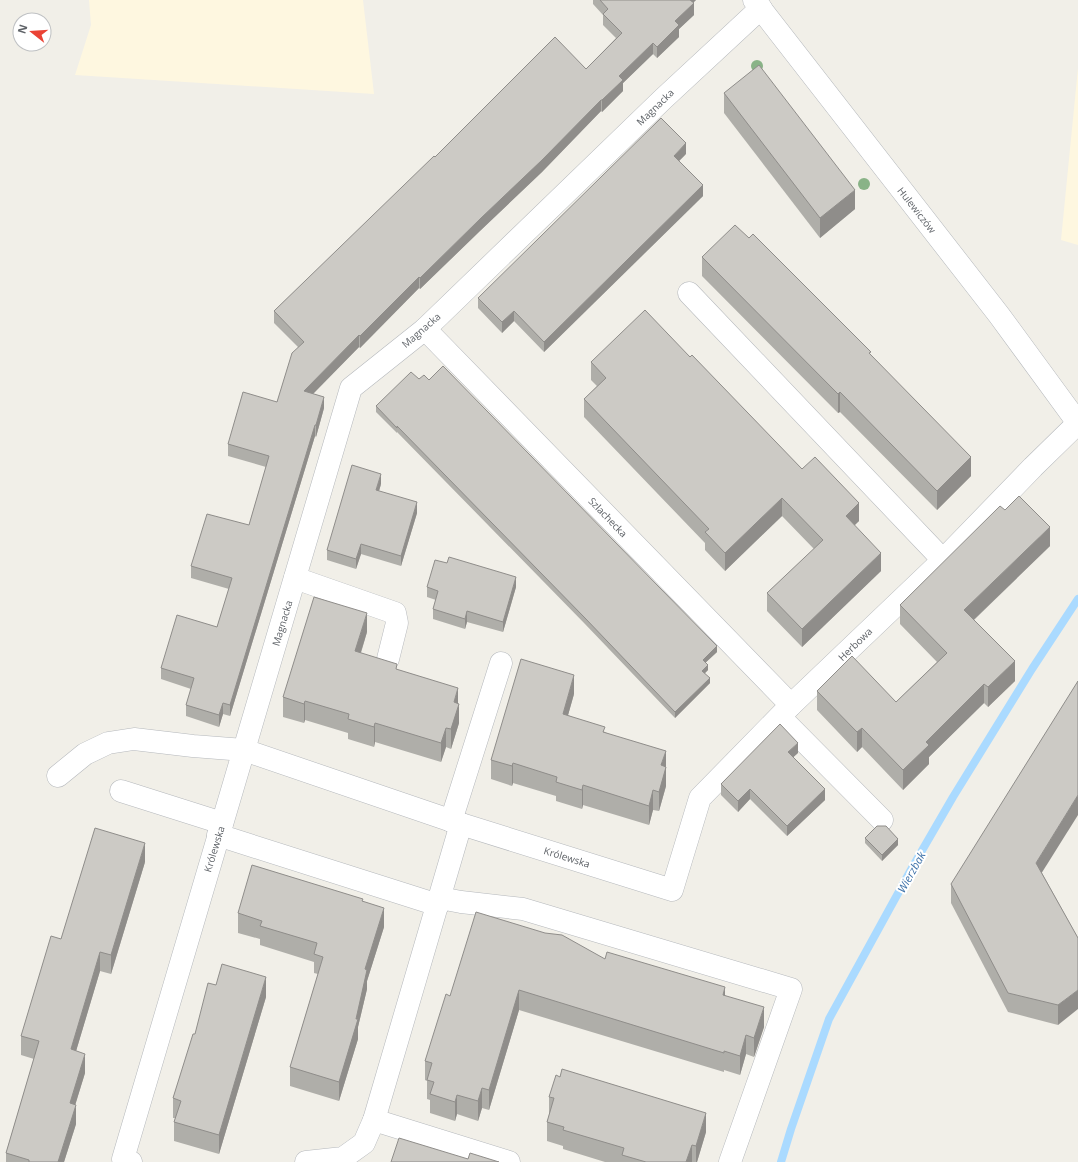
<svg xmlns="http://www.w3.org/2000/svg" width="1078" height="1162" font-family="'Open Sans',sans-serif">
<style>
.commercial{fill:#fef7e0}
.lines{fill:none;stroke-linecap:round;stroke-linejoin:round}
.stream{stroke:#aadaff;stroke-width:8}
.minor-casing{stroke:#b5b8bc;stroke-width:23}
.minor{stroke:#fff;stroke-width:22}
.tree{fill:#89b387}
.wall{fill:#afaea9}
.shaded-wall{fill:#8f8d8a}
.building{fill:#cccac5;stroke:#8f8d8a}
.labels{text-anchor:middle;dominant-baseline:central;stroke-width:4;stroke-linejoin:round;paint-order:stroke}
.street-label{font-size:10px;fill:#5f6368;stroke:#fff}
.water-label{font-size:11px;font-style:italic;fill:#4174aa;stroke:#fff}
</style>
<rect width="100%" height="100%" fill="#f1efe8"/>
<g class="commercial">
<polygon points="89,0 363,0 374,94 75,75 91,25"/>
<polygon points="1078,68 1078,245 1061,240"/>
</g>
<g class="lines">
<polyline class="stream" points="781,1162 791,1129 829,1019 913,866 953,797 1032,669 1078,599"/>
<defs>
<g id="minor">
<polyline points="754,0 999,315 1078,423"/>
<polyline points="689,293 943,560"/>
<polyline points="425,329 791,705"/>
<polyline points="295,578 395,613 397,623 388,659"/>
<polyline points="780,717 882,820"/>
<polyline points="58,776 85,754 108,743 134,739 193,746 244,750 461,824 672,890 700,798 791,705 943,560 1033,467 1078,423"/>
<polyline points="121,791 222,823"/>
<polyline points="451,821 501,663"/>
<polyline points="218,835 438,905"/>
<polyline points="440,898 461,902 523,909 791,989 730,1162"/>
<polyline points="374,1120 509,1162"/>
<polyline points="131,1162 123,1159 351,388 425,329 663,99 761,8"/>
<polyline points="306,1162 343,1158 364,1143 374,1120 461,824"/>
</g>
</defs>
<use href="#minor" class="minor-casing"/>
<use href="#minor" class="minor"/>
</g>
<g class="tree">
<circle cx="757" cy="66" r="6"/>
<circle cx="864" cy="184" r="6"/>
</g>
<g class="wall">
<polygon points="593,0 696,0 693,3 694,15 679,29 679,37 657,58 653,54 623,83 623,91 602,112 601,111 542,172 481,230 420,289 419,288 360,348 359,347 313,394 324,408 316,437 315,436 230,716 223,714 219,727 186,716 186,705 191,689 161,679 161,668 217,627 229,589 191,578 191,566 249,525 266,467 228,456 228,444 277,402 298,347 274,323 274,311 435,157 586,69 616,38 603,25 603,15 593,4"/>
<polygon points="724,93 855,209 820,238 724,113"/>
<polygon points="686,154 679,161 703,196 544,352 514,321 502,333 478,308 478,298"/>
<polygon points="749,238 871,355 971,476 937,510 840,412 838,413 702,276 702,257"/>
<polygon points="690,357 802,469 859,521 854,525 881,571 802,647 767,611 767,593 814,549 782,516 725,571 705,550 705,543 584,417 584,399 597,386 591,380 591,362"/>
<polygon points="419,379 717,652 705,663 708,670 705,673 710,683 675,718 585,624 397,432 397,433 376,412 376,406"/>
<polygon points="381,484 379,491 417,513 401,566 361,554 356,569 327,560 327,550"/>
<polygon points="1005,510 1050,546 974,620 1015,681 988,707 984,703 929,757 929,764 903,790 862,747 857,752 817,710 817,691 896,702 937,662 900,624 900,605"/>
<polygon points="427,587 516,587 503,632 467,622 465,629 433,619 433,609 436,600 427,597"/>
<polygon points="367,632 361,653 397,670 458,704 459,723 451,749 446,747 441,762 375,742 374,747 348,739 348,733 305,720 304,723 283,717 283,697"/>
<polygon points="574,694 568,715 605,732 666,766 666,786 659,811 653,810 649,825 583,805 582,809 556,801 556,796 513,783 512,786 491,779 491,760"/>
<polygon points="798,753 793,757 825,800 787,836 750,799 738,812 721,795 721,784"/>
<polygon points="865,838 898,845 882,861 865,843"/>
<polygon points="145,862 111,974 100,971 76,1051 85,1073 75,1105 76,1124 64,1162 6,1162 6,1153 34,1059 21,1055 21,1036 61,939"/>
<polygon points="1042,873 1078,938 1058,1025 1008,1012 951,903 951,884"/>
<polygon points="363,901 384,927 367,981 367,989 358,1027 358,1039 339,1101 290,1086 290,1067 318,974 314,973 314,962 260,945 260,939 238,933 238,913"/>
<polygon points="605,959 725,995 764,1027 754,1057 746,1054 740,1075 724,1070 724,1072 519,1010 489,1110 482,1108 478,1121 457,1114 455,1121 430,1113 430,1100 427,1099 427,1081 425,1080 425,1061 450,996"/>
<polygon points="216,985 266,997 219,1154 174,1141 174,1122 175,1118 173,1118 173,1098 195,1034"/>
<polygon points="549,1097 706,1132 697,1162 605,1162 563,1149 563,1146 547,1141 547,1122 549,1115"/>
</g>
<g class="shaded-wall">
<polygon points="687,0 696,0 687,8"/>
<polygon points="694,3 694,15 679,29 679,37 657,58 657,47 675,21"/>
<polygon points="653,43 653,54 623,83 623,91 602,112 602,100 619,76"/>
<polygon points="601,100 601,111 542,172 481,230 420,289 420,278"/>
<polygon points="686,143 686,154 674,166 674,156"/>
<polygon points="703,185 703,196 544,352 544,342"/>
<polygon points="855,190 855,209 820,238 820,218"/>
<polygon points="419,277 419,288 360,348 360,336"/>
<polygon points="514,311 514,321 502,333 502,322"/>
<polygon points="359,335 359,347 304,403 304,391"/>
<polygon points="840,392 840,412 838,413 838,394"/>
<polygon points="324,397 324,408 316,437 316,425"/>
<polygon points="315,425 315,436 230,716 230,705"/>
<polygon points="971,457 971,476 937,510 937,491"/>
<polygon points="381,474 381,484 376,501 376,490"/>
<polygon points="782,498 782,516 725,571 725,553"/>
<polygon points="417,502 417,513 401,566 401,556"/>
<polygon points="859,503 859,521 846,534 846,516"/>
<polygon points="1050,527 1050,546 964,629 964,610"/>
<polygon points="361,544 361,554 356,569 356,559"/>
<polygon points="881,553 881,571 802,647 802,629"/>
<polygon points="516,577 516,587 503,632 503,622"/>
<polygon points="467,611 467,622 465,629 465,619"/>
<polygon points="367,613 367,632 355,671 355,651"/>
<polygon points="717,646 717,652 703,665 703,660"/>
<polygon points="1015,661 1015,681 988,707 988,687"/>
<polygon points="708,665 708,670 702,676 702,671"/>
<polygon points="574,675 574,694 563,733 563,714"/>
<polygon points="710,678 710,683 675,718 675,712"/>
<polygon points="984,684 984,703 929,757 929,764 903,790 903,770 926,742"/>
<polygon points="458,688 458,707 459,704 459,723 451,749 451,729 454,702"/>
<polygon points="305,701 305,720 304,723 304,704"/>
<polygon points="223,703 223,714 219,727 219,715"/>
<polygon points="375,723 375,742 374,747 374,727"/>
<polygon points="446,728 446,747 441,762 441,743"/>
<polygon points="862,728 862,747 857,752 857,732"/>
<polygon points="798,743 798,753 788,762 788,752"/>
<polygon points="666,751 666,786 659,811 659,792 661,765"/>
<polygon points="513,763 513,783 512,786 512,766"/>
<polygon points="583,785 583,805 582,809 582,790"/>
<polygon points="750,789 750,799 738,812 738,801"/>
<polygon points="825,789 825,800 787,836 787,826"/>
<polygon points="653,790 653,810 649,825 649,806"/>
<polygon points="1078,795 1078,815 1036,882 1036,863"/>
<polygon points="898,839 898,845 882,861 882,855"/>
<polygon points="145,843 145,862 111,974 111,955"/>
<polygon points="384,908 384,927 367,981 367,989 358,1027 358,1039 339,1101 339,1082 356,1019 365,969"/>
<polygon points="100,952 100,971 71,1068 71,1049"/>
<polygon points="266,977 266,997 219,1154 219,1135"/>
<polygon points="725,987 725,1007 723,995"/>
<polygon points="519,990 519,1010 489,1110 489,1090"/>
<polygon points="1078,990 1078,1009 1058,1025 1058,1005"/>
<polygon points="764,1007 764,1027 754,1057 754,1038"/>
<polygon points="746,1035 746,1054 740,1075 740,1056"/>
<polygon points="85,1054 85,1073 70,1122 70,1103"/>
<polygon points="482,1088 482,1108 478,1121 478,1101"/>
<polygon points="457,1095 457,1114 455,1121 455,1102"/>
<polygon points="76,1105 76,1124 64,1162 58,1162"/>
<polygon points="706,1113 706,1132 697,1162 696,1162 696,1146"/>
<polygon points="692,1145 692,1162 686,1162"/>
</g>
<g class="building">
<polygon points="600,0 690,0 694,3 675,21 679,25 657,47 653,43 619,76 623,80 602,100 601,100 542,160 481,218 420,278 419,277 360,336 359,335 304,391 324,397 316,425 315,425 230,705 223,703 219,715 186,705 194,678 161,668 177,615 217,627 232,578 191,566 207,514 249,525 269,456 228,444 243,392 277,402 292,353 304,342 274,311 434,156 435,157 555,37 586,69 622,33 603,14 608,9"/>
<polygon points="759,65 855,190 820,218 724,93"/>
<polygon points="661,118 686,143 674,156 703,185 544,342 514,311 502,322 478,298"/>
<polygon points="735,225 749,238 753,234 871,352 869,353 971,457 937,491 840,392 838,394 702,257"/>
<polygon points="645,310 690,357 692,355 802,469 815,457 859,503 846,516 881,553 802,629 767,593 823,540 782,498 725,553 705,532 709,529 584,399 606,378 591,362"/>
<polygon points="443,366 658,586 717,646 703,660 708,665 702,671 710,678 675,712 585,618 397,426 397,428 376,406 411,372 419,379 424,375 429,380"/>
<polygon points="352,465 381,474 376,490 417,502 401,556 361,544 356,559 327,550"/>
<polygon points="1019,496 1050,527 964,610 1015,661 988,687 984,684 926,742 929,745 903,770 862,728 857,732 817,691 852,656 896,702 947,653 900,605 1000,506 1005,510"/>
<polygon points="449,557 516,577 503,622 467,611 465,619 433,609 438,591 427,587 435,560 447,563"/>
<polygon points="314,597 367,613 355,651 397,664 396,669 458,688 454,702 459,704 451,729 446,728 441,743 375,723 374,727 348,719 349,714 305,701 304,704 283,697"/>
<polygon points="521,659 574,675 563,714 605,727 603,732 666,751 661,765 666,767 659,792 653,790 649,806 583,785 582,790 556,782 557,777 513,763 512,766 491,760"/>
<polygon points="1078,681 1078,795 1036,863 1078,938 1078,990 1058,1005 1008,993 951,884"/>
<polygon points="780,724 798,743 788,752 825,789 787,826 750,789 738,801 721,784"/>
<polygon points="877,826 886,826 898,839 882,855 865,838"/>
<polygon points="95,828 145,843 111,955 100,952 71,1049 85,1054 70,1103 76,1105 58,1162 29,1162 29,1160 6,1153 39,1041 21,1036 51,936 61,939"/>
<polygon points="252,865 363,899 362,901 384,908 365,969 367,970 356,1019 358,1019 339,1082 290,1067 323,957 314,954 317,943 260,926 262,921 238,913"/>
<polygon points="476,912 545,933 562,935 605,959 607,952 725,987 723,995 764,1007 754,1038 746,1035 740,1056 724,1051 724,1053 519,990 489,1090 482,1088 478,1101 457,1095 455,1102 430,1094 434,1082 427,1080 432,1063 425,1061 446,994 450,996"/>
<polygon points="222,964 266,977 219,1135 174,1122 181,1101 173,1098 193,1034 195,1034 208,983 216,985"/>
<polygon points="562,1069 706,1113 696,1146 692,1145 686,1162 646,1162 622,1155 624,1148 563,1130 564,1127 547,1122 554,1098 549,1097 556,1075 560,1077"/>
<polygon points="399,1138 468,1159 470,1153 499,1162 391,1162"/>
</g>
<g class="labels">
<g class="street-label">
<text transform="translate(655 107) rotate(-44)">Magnacka</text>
<text transform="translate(917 210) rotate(52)">Hulewiczów</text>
<text transform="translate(421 330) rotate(-41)">Magnacka</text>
<text transform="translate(608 517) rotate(46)">Szlachecka</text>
<text transform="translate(282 623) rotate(-73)">Magnacka</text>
<text transform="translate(855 644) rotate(-44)">Herbowa</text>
<text transform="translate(214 849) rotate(-73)">Królewska</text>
<text transform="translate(567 857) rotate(17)">Królewska</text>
</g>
<g class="water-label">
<text transform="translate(911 872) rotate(-61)">Wierzbak</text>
</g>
</g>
<g transform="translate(32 32) rotate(287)"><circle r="19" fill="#ffffff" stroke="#bfc1c3"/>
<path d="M0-3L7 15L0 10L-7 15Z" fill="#ea4335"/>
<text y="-6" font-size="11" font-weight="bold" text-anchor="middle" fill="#5f6368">N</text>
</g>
</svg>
